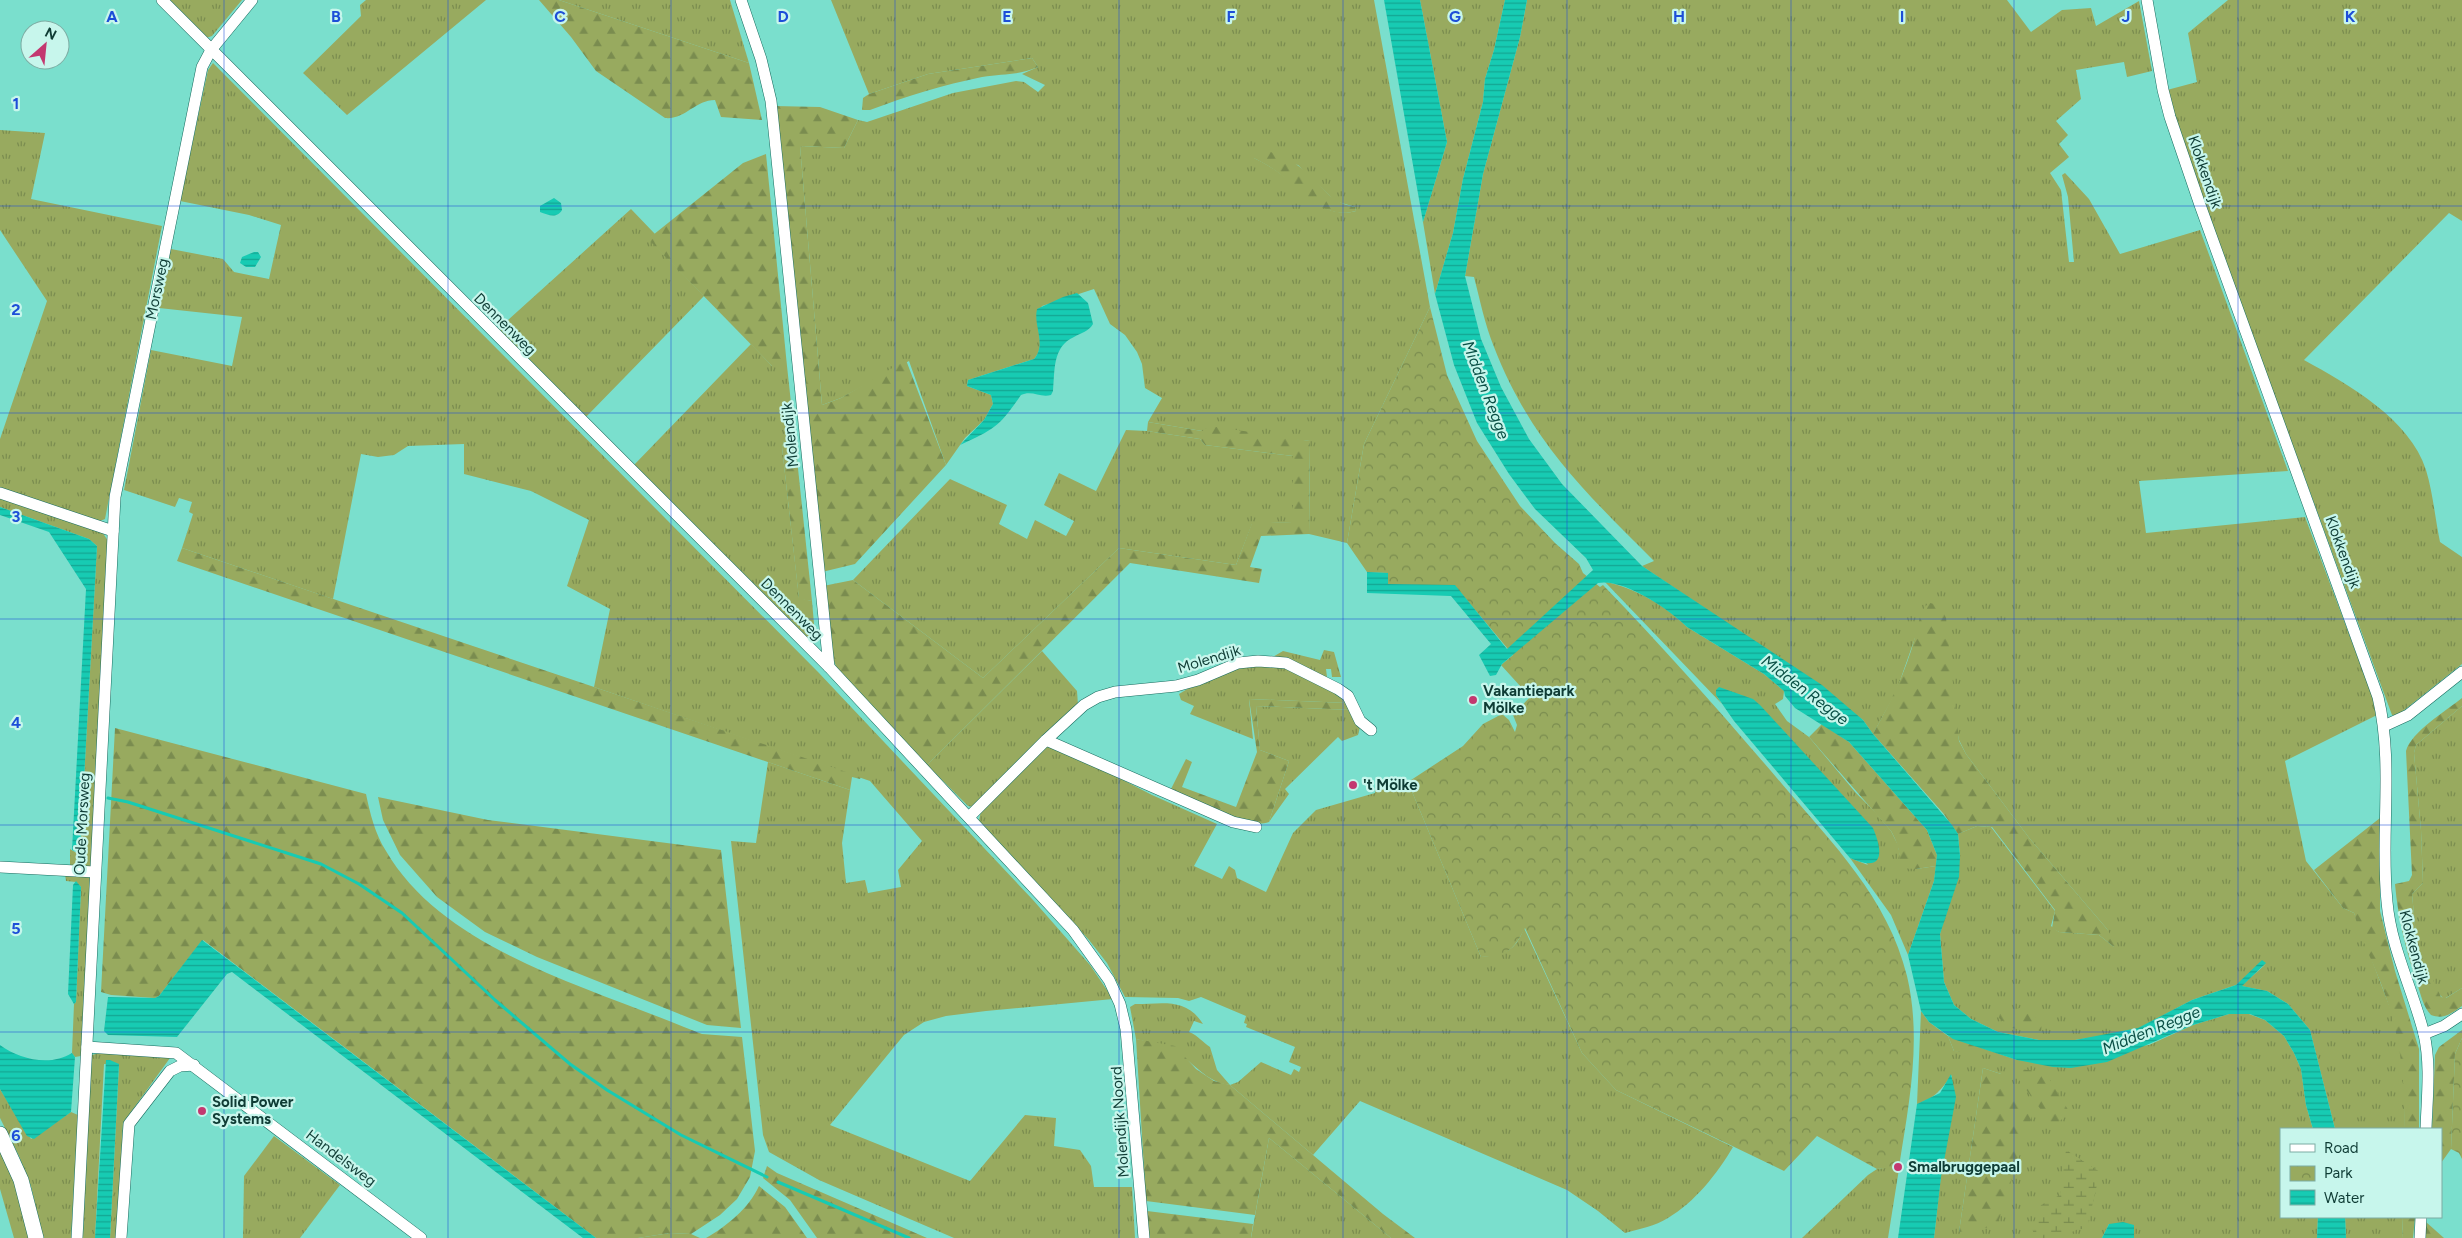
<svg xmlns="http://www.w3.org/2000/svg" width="2462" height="1238" font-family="Figtree,sans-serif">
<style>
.grass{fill:url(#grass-tufts);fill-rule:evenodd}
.forest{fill:url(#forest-firs)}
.wetland{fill:url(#wetland-marsh)}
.park{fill:url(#park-crowns)}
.water{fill:url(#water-rules)}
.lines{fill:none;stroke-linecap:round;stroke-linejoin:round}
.stream{stroke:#17cbb3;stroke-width:3}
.minor-casing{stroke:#166b5e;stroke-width:12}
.major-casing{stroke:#166b5e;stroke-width:16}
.minor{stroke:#fff;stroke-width:11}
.major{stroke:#fff;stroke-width:15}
.grid{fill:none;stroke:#1d4ed8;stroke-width:1;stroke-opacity:0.55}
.poi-dot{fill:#c33870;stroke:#c7f6ec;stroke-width:2}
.labels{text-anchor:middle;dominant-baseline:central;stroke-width:4.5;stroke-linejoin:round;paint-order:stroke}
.street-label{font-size:15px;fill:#0f3c35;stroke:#c7f6ec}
.poi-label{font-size:15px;font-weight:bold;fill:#0f3c35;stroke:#c7f6ec;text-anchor:start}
.water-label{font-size:16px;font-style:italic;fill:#0a4f45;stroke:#c7f6ec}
.grid-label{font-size:16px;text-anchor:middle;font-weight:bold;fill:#1d4ed8;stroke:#c7f6ec;stroke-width:4.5;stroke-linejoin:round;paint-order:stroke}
</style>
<defs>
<pattern id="grass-tufts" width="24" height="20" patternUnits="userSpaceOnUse" patternTransform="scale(1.25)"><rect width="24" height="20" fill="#98aa5f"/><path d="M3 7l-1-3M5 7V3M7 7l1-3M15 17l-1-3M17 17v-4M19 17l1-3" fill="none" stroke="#7a8c4f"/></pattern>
<pattern id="forest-firs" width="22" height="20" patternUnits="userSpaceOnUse" patternTransform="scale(1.25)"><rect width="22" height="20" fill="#98aa5f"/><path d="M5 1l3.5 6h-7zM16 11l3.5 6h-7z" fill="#7a8c4f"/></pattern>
<pattern id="wetland-marsh" width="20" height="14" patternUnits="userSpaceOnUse" patternTransform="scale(1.25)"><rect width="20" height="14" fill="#98aa5f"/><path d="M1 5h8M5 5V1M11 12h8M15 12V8" fill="none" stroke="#7a8c4f"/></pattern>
<pattern id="park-crowns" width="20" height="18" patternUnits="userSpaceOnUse" patternTransform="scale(1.25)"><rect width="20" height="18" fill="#98aa5f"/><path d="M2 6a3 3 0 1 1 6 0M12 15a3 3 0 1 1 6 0" fill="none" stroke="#7a8c4f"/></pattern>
<pattern id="water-rules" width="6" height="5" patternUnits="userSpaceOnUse" patternTransform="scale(1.25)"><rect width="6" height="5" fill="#17cbb3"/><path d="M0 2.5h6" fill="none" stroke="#13a692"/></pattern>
</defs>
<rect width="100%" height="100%" fill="#7adfcd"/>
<g class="grass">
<polygon points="168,0 242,0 212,36 206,38"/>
<polygon points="366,0 486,0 347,115 303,73 361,16 360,5"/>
<polygon points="559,0 730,0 749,63"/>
<path d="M831,0H1374L1430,307L1364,444L1347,543L1309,534L1310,441L1202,431L1148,422L1162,398L1145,388L1142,364L1137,352L1125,335L1110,324L1094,289L1042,306C1030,325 1049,342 1034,359L968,380L967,386L991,395L993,404L984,420L965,438L946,465L909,361L841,398L822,405L800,146L844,148L858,120L867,122L953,93L1016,81L1024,82L1038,92L1045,85L1022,74L1038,67L1032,58L928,74L869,94ZM1254,158L1298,165L1335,201L1355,207L1356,211C1323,220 1302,189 1278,172C1271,167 1262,162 1254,158Z"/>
<polygon points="1420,0 1505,0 1494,50 1485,79 1483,102 1463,179 1453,233 1435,294 1423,222 1447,142"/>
<path d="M1527,0H2007L2031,32L2062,10L2091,8L2096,26L2139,1L2152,71L2127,77L2124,62L2076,70L2081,99L2056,121L2068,135L2059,144L2069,157L2050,173L2061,190L2069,262H2074L2068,197L2062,175L2065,173L2089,199L2120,254L2200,230L2288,471L2139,481L2146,533L2305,517L2379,714L2285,761L2306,861L2343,908L2354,913L2392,1013L2402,1054L2405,1091L2404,1129H2335L2310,1030L2288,1004L2267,991L2241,986L2266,964L2236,985L2192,1000L2139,1028L2121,1033L2075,1040H2039L1998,1032L1971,1019L1954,1005L1944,982L1940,934L1960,856L1958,834L1977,826L1991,827L2055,911L2051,926L2059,932L2099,935L2114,947L2107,929L2030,839L1966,754L1959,740L1956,725L1915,638L1896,692L1873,734L1863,720L1774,655L1642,566L1654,561C1585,492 1530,440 1494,347C1485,325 1480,300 1474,277L1465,276L1483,174L1520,37Z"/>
<path d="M2228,0H2462V221L2449,213L2304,360C2348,384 2410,419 2426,470C2433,493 2435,518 2440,542L2462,557V664L2398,715H2392L2196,182L2167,90L2197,82L2188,33Z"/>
<polygon points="213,63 819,673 1033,900 1090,965 1113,999 986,1011 946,1016 924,1022 904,1035 830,1125 970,1181 1025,1115 1056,1118 1054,1146 1080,1150 1091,1166 1094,1187 1132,1187 1135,1238 954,1238 819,1180 769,1152 763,1135 731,841 756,843 768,762 850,790 842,843 846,883 865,880 868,893 901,887 898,870 922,841 870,781 594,687 610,609 567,586 589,520 531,491 464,474 464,444 408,446 394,455 378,457 361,454 333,599 182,548 193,514 189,512 192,502 179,498 175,507 124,490 151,350 232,366 242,317 159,308 171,249 223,259 234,272 269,279 281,225 249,215 180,201 208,70"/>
<polygon points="0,130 45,133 31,199 162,226 105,519 100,521 0,488 0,439 47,301 0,230"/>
<polygon points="631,209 655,234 649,239 704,296 585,418 497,330"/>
<polygon points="751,344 772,366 787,366 795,440 784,441 782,447 799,598 812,601 815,635 812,646 633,466"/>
<polygon points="1126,430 1147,431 1200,439 1205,445 1293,456 1293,522 1252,524 1236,565 1119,548 983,678 853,580 950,479 1007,505 999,524 1027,539 1035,520 1066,536 1074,521 1044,505 1059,473 1096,491"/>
<polygon points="0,496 101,530 108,541 92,866 70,868 70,849 75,852 80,851 97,546 89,539 0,507"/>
<path d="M1605,582C1634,587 1666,606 1687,627L1764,674L1784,691L1783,699L1775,704L1787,721L1809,737L1856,793L1876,813L1891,831L1898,845L1900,856L1916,869L1936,866L1934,881L1908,955L1891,915L1850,858L1868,865L1716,695L1722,704Z"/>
<polygon points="1324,650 1334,652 1341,677 1332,677 1331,669 1326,669 1327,677 1271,658 1283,651 1320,660"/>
<polygon points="1042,651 1077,691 1078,705 973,807 968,806 927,765"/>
<polygon points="1245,666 1286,667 1336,690 1347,703 1249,699 1253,739 1190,714 1194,706 1181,700 1179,694 1199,682"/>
<polygon points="1256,706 1351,710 1360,727 1358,735 1342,741 1338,737 1285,789 1289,794 1269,822 1289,761 1260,750"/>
<polygon points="2462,706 2462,988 2444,999 2438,993 2417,946 2412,894 2423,883 2421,830 2414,753 2416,745"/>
<path d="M1045,747H1056L1069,752L1152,795L1217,824L1194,866L1222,879L1229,866L1235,870L1237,878L1266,892L1293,833L1316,810L1375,793L1376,786L1389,787L1408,782L1481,957C1505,954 1515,952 1524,928L1582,1053L1616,1090L1733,1147C1717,1174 1695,1202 1668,1218C1655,1226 1640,1229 1625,1233L1598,1211L1567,1190L1360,1101L1313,1155L1230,1085C1211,1083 1201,1071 1187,1060C1174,1049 1152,1043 1136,1039L1130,1007L1135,1004C1163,1004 1186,997 1203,1024L1194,1021L1189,1032C1199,1036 1202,1042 1210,1047L1217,1070L1230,1085L1238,1082L1261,1062L1291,1075L1294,1069L1299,1072L1301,1067L1289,1062L1295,1047L1246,1027L1247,1024L1244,1023L1246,1016L1201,997L1189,1001L1178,998L1125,997L1107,963L1089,940L979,821L981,810Z"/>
<polygon points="65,874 91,877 81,1056 75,1057 72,1053 74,1004 76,1002 81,887 76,882 66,881"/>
<path d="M1921,1011L1929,1022L1948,1036L1954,1051L1985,1052V1049L2017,1060L2149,1045L2193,1025L2229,1014H2249L2265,1020L2284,1036L2294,1053L2301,1069L2306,1105L2313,1129H2281V1217H2318L2317,1238H2134L2109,1224L2102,1238H1934L1952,1075C1940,1090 1937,1097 1917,1104ZM1983,1068L2001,1074L1960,1232H1959Z"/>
<polygon points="99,1053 170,1058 123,1123 117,1238 110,1238 119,1065 104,1064 95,1238 83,1238 90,1059 92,1055"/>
<polygon points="0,1089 31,1139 71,1112 78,1115 71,1238 43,1238 31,1186 19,1156 0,1118"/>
<polygon points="274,1136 340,1185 300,1238 243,1238 244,1176"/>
<polygon points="1269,1138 1274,1142 1391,1238 1251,1238"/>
<polygon points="0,1143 5,1153 32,1238 14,1238 0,1189"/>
<polygon points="1890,1167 1896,1167 1899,1169 1888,1238 1802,1238 1868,1175 1877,1169"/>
<polygon points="2345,1217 2403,1217 2402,1238 2346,1238"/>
<polygon points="670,1233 691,1234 700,1238 638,1238"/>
</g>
<g class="forest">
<path d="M539,0H559L749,63L762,120L721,117L715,100C695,100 685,120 665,118L596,71L571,37Z"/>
<path d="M1032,58L1038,67C1017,76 1004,73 982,77C943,85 907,96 870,110H862L863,98L869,94L928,74Z"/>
<polygon points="774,106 820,107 858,120 844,148 800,146 822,405 841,398 906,360 946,465 855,564 822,572"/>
<path d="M1254,148C1275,151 1295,161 1311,176C1327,192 1331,202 1355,207L1356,211C1324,220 1303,193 1280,174C1273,168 1263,163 1254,158L1252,154Z"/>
<polygon points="766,154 787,366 772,366 648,239 743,163"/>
<polygon points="1148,422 1202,431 1210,426 1310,441 1309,534 1261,536 1250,567 1262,569 1259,583 1130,563 927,765 839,674 834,661 823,586 853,580 983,678 1119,548 1236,565 1252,523 1293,522 1293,456 1205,445 1200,439 1147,431"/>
<polygon points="795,440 812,601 799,599 782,447 784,441"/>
<polygon points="182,548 861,777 860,779 852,777 850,790 177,561"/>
<path d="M1930,603C1940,605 1942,609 1946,618L1959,741L1966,754L2030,839L2107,929L2116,944L2114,947L2099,935L2059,932L2052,928L2055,910L1992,827L1977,826L1958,834L1943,813L1873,734C1890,703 1906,672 1915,637C1919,626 1919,608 1930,603Z"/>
<path d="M2462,698V706L2416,745L2414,753L2421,830L2423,883L2412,894L2417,946L2441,997L2446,998L2462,988V1006C2452,1013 2444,1020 2431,1015C2423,1007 2421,995 2417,983C2406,950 2398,919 2395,884L2409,881L2412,875L2406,751C2411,732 2446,711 2462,698Z"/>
<path d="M1249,699L1347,703L1351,710L1256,706L1260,750L1289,761L1269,822C1245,831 1193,801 1170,791L1186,759L1192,762L1182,787L1236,807L1257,752Z"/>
<path d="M1822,724L1849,742L1927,830L1937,855L1936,866L1916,869L1899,868C1901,853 1898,844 1891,831L1809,737Z"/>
<path d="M115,728L366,794C370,813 375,834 386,851C443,949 585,986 684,1027L702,1034L742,1037L755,1151L750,1177L737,1199L720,1215L691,1234L670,1233L638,1238H596L203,940L159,996L155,998L111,995L101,992Z"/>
<polygon points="378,797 488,820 721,850 741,1028 707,1025 537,957 485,932 437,897 400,855 383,820"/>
<path d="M2380,818V911L2395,971L2419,1049V1129H2404C2405,1078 2401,1038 2383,989C2374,964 2361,940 2354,913L2343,908L2314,870Z"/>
<polygon points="2024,1007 2042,1023 2041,1031 2011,1028 1999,1018 2000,1013"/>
<polygon points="2462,1030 2462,1038 2455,1054 2451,1149 2441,1163 2441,1129 2432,1129 2435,1055 2439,1047"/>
<polygon points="1948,1036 1985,1049 1985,1052 1978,1055 1954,1051"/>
<polygon points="1136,1039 1175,1046 1196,1069 1214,1081 1230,1085 1383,1214 1415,1238 1391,1238 1269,1138 1255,1215 1146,1201"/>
<polygon points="1983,1068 2001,1074 2032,1116 1997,1226 1959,1232"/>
<polygon points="2010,1068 2045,1072 2070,1113 2053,1126"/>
<polygon points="767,1166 777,1173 927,1238 817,1238 790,1200 763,1178"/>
<path d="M759,1186L785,1207L807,1238H706C727,1226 749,1208 759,1186Z"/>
<polygon points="1147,1211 1253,1224 1251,1238 1148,1238"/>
<polygon points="2403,1217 2415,1217 2413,1238 2402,1238"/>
<polygon points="2426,1222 2444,1238 2425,1238"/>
</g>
<polygon class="wetland" points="2066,1150 2100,1172 2087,1228 2076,1230 2060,1238 2035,1238 2032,1228 2041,1205 2060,1195"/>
<g class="park">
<path d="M1430,307L1447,375L1477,441L1520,506L1555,543L1579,564L1583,573L1600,587L1603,585C1665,649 1724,716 1782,784C1832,843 1888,898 1907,976C1922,1040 1909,1103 1899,1167L1877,1169L1817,1136L1784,1171L1616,1090L1582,1053L1525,928C1513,951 1507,956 1481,957L1408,782L1463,746L1483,724L1502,714L1509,720L1515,732L1517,725L1513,715L1530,697L1501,665L1513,655L1455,586L1388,584V573L1367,572L1347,543L1364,444Z"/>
<polygon points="2462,1038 2462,1159 2459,1153 2451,1149 2455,1054"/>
</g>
<g class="water">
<polygon points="1384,0 1420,0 1447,142 1423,222"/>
<path d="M1505,0H1527L1520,37L1483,174L1465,276L1481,339L1501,387L1529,439L1562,484L1642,566L1822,685L1863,720L1873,734L1952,825L1958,834L1960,856L1959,877L1940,934L1944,982L1954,1005L1971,1019L1998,1032L2039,1040H2075L2138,1028L2192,1000L2236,985L2262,960L2266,963L2242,986L2267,991L2288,1004L2310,1030L2335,1129H2313L2306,1105L2301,1069L2294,1053L2284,1036L2265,1020L2250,1014H2229L2193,1025L2107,1062L2071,1068L2053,1067L2017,1060L1953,1039L1929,1022L1921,1011L1908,955L1934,881L1937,855L1927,830L1849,742L1795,708L1785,696L1784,691L1764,674L1687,627C1669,609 1623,578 1598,583L1502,664L1496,675L1490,676L1479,655L1491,644L1451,596L1367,593V572L1388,573V584L1455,585L1507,649L1593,570L1586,558L1535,509L1509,474L1477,423L1454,365L1435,294L1453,233L1463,179L1483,102L1485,79L1494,50Z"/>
<path d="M554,198L561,203L562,210C557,219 548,215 540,212V206Z"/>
<polygon points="254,252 258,252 261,257 255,267 246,267 240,263 242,257"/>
<path d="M1077,293L1088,303L1093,324C1089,331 1081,333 1074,337C1052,347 1055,371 1053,391L1051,395C1040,398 1032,390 1021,395C999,427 995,429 960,445L984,420L993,404L991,395L967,386L968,380L1034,359C1047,344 1033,326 1037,309L1063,297Z"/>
<polygon points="0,507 89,539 97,546 80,851 77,852 72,850 86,589 49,532 0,515"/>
<path d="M1719,687L1753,699L1760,705L1873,828C1884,854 1883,873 1850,858L1734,721L1716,695V690Z"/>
<polygon points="76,881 81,887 76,1002 74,1004 68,994 73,885"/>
<polygon points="202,940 596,1238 583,1238 232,972 227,974 177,1037 108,1035 104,1031 108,997 155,998 159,996"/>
<path d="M0,1045C19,1059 50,1067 72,1053L75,1057L71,1112L34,1139L27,1136L0,1089Z"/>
<polygon points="106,1060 110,1060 119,1064 110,1238 95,1238"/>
<polygon points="1951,1074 1956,1097 1941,1177 1934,1238 1898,1238 1917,1104 1940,1093"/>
<polygon points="2318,1217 2345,1217 2346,1238 2317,1238"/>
<polygon points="2123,1222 2134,1225 2134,1238 2102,1238 2109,1224"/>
</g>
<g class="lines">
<g class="stream">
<polyline points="86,796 89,796"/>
<polyline points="108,798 128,802 321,864 359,884 402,913 495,1000 570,1064 607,1090 681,1135 767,1177"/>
<polyline points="778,1182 909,1238"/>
</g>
<defs>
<g id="minor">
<polyline points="162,0 829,667 1073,930 1109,980 1120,1004 1126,1029 1144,1238"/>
<polyline points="741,0 761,59 771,101 829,667"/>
<path d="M2147,0L2163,90L2170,117L2200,205L2378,697C2394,764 2380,834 2387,902C2391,948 2413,990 2424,1034C2431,1065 2427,1098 2426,1129"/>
<polyline points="0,493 113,531"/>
<polyline points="2384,726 2408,715 2462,672"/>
<polyline points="1046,740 1233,822 1256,827"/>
<polyline points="969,817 1046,740 1084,705 1098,697 1115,692 1176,686 1198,680 1238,663 1258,661 1286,663 1338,689 1348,696 1360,721 1371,730"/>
<polyline points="0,867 95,872"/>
<polyline points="2424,1034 2444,1026 2462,1014"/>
<polyline points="87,1047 176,1053 421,1238"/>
<polyline points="77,1238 115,497 202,67 211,50 252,0"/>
<polyline points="121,1238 129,1124 170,1071 180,1066 194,1065"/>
<polyline points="2420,1238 2421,1217"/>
</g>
<polyline id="major" points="0,1134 21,1180 36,1238"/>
</defs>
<use href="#minor" class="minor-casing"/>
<use href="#major" class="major-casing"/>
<use href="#minor" class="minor"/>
<use href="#major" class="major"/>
</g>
<path class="grid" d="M224,0V1238M448,0V1238M671,0V1238M895,0V1238M1119,0V1238M1343,0V1238M1567,0V1238M1791,0V1238M2014,0V1238M2238,0V1238M0,206H2462M0,413H2462M0,619H2462M0,825H2462M0,1032H2462"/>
<g class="poi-dot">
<circle cx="1473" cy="700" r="5"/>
<circle cx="1353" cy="785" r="5"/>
<circle cx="202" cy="1111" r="5"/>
<circle cx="1898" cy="1167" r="5"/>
</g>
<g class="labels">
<g class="street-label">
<text transform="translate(2205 172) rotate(71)">Klokkendijk</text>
<text transform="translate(157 289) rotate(-78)">Morsweg</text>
<text transform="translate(505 324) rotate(45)">Dennenweg</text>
<text transform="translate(790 435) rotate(-96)">Molendijk</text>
<text transform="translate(2343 552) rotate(70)">Klokkendijk</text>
<text transform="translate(792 609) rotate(45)">Dennenweg</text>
<text transform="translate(1209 659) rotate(-17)">Molendijk</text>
<text transform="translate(82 824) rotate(-87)">Oude Morsweg</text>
<text transform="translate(2414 947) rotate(75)">Klokkendijk</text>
<text transform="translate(1120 1122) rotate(-94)">Molendijk Noord</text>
<text transform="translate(341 1158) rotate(37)">Handelsweg</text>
</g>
<g class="poi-label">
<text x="1483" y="691">Vakantiepark<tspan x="1483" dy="17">Mölke</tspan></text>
<text x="1363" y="785">'t Mölke</text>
<text x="212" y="1102">Solid Power<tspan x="212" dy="17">Systems</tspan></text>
<text x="1908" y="1167">Smalbruggepaal</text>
</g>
<g class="water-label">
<text transform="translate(1486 390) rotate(69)">Midden Regge</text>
<text transform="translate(1805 690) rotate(37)">Midden Regge</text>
<text transform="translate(2151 1030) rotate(-22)">Midden Regge</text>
</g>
</g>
<g class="grid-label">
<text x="112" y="22">A</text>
<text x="336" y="22">B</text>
<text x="560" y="22">C</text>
<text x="783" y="22">D</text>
<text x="1007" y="22">E</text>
<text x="1231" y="22">F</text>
<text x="1455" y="22">G</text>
<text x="1679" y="22">H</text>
<text x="1902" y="22">I</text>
<text x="2126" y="22">J</text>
<text x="2350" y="22">K</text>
<text x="16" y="109">1</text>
<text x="16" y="315">2</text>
<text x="16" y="522">3</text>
<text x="16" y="728">4</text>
<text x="16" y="934">5</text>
<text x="16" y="1141">6</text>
</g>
<rect x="2280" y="1128" width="162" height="90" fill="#c7f6ec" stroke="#7daca3"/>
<rect x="2290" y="1144" width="25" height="8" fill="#ffffff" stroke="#7daca3"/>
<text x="2324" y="1153" font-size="15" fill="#0f3c35">Road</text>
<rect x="2290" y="1166" width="25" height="15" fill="url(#park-crowns)" stroke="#7daca3"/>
<text x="2324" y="1178" font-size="15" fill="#0f3c35">Park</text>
<rect x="2290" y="1190" width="25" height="15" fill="url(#water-rules)" stroke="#7daca3"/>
<text x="2324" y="1203" font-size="15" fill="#0f3c35">Water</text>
<g transform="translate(45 45) rotate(27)"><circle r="24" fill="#c7f6ec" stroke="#7daca3"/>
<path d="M0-4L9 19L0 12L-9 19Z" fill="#c33870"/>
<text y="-8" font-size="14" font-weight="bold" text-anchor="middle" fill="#0f3c35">N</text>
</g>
</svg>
